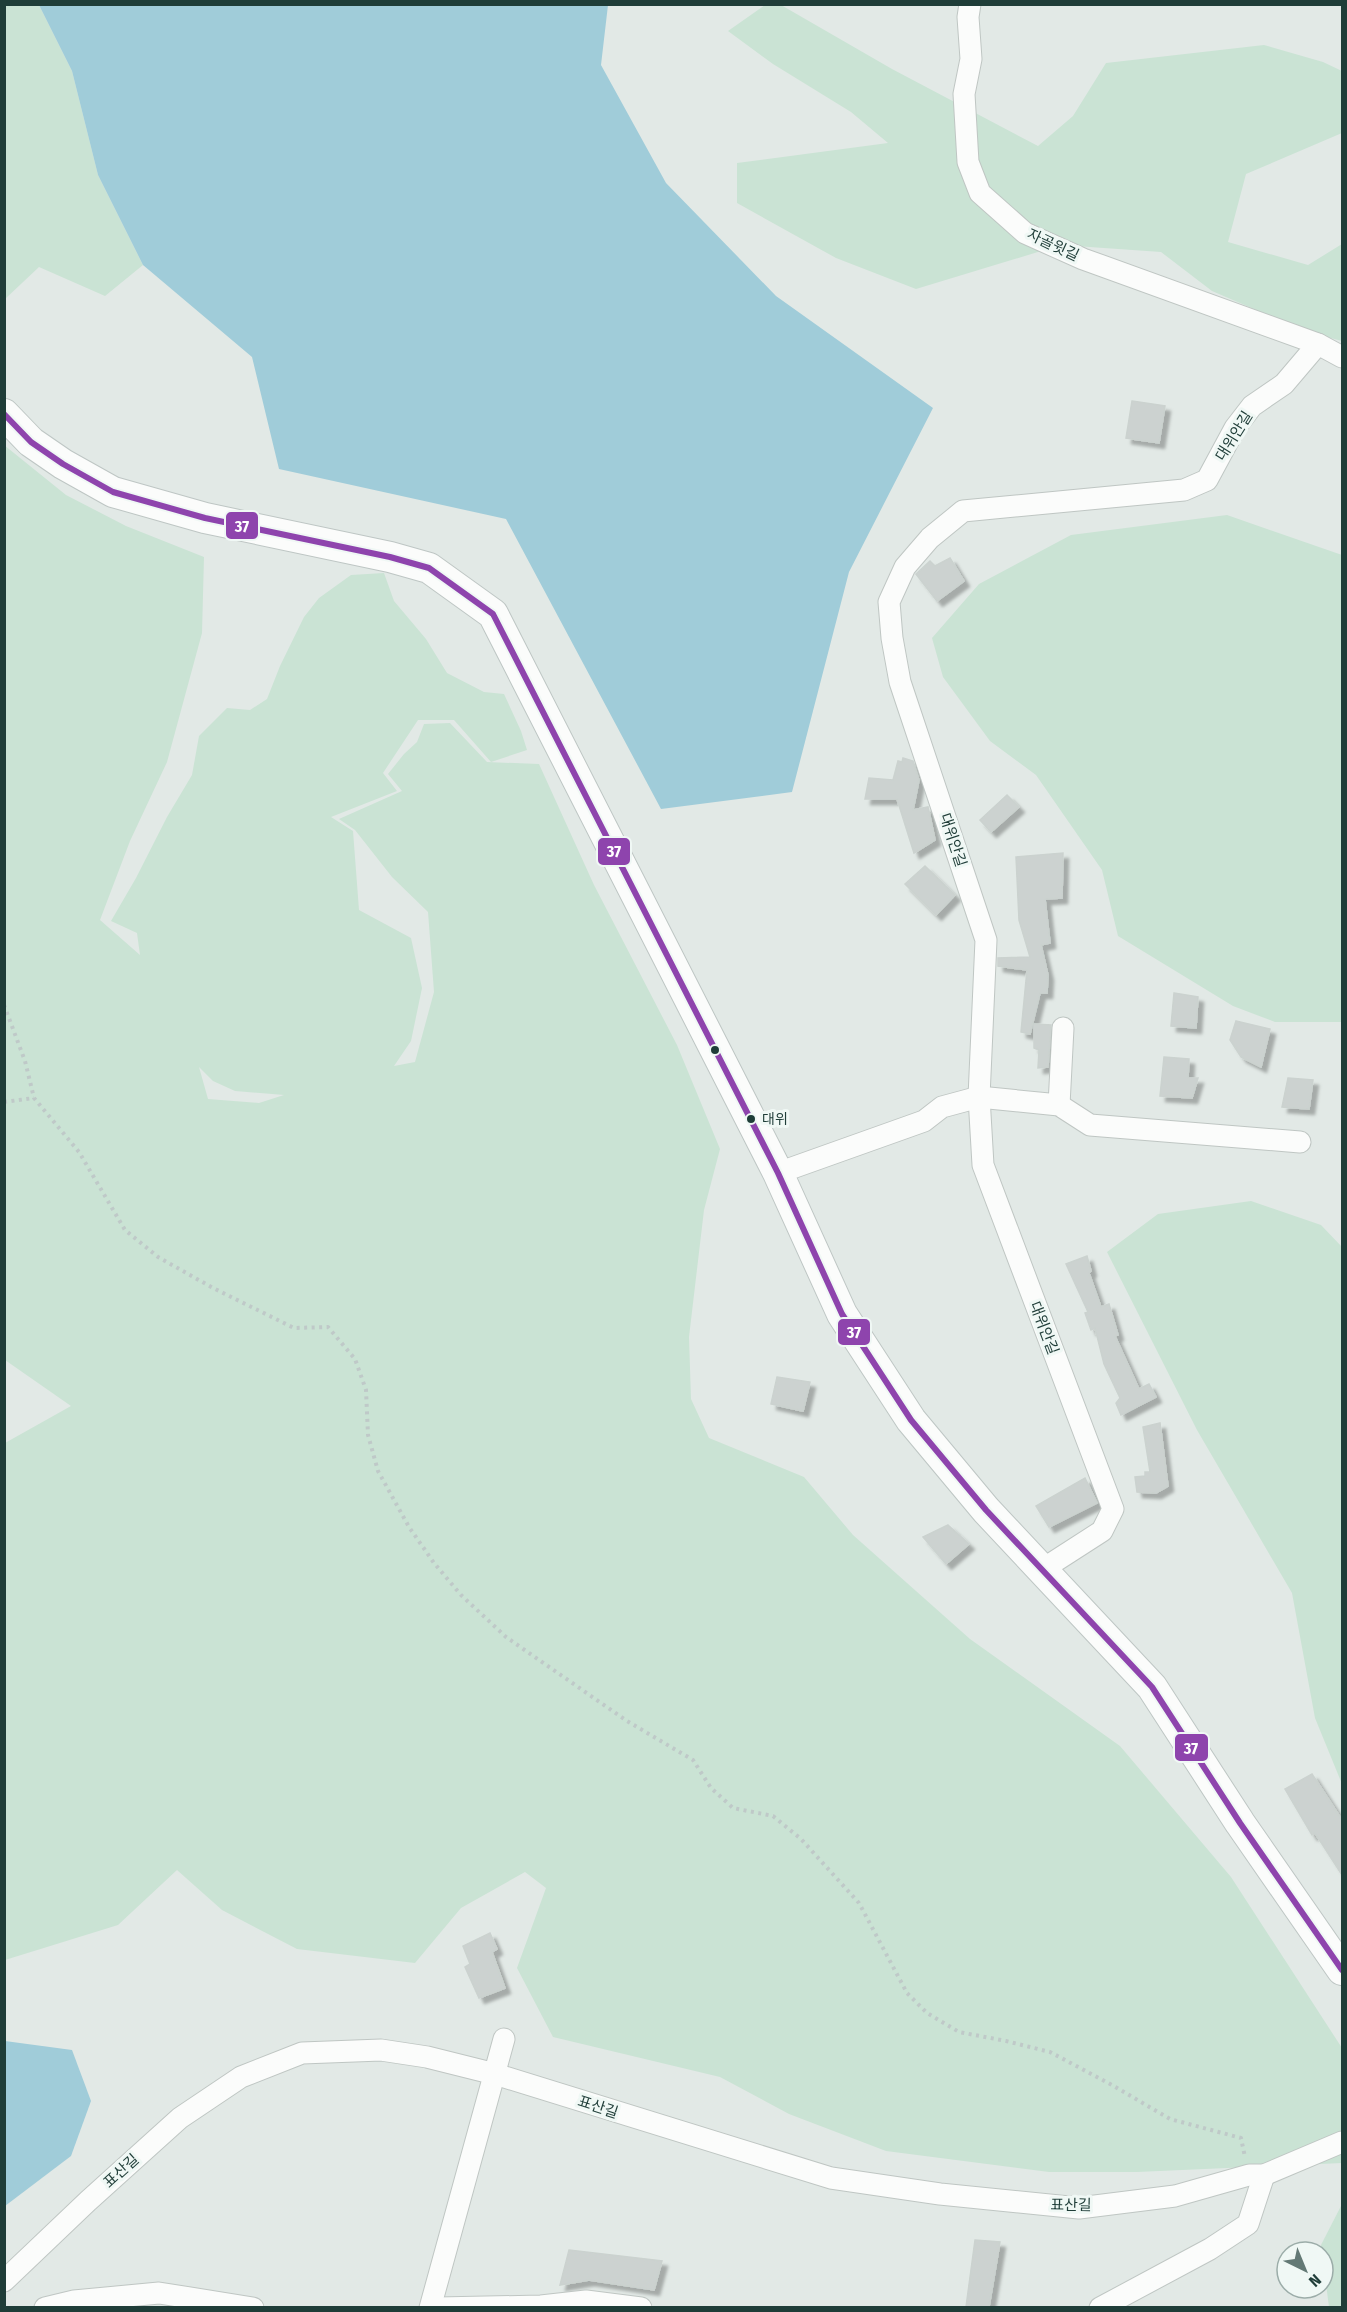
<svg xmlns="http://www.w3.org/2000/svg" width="1347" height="2312" font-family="'Fira Sans Condensed','Noto Sans KR',sans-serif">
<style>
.green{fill:#cae3d4;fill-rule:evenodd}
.water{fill:#a0ccd9}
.building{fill:#ccd2d0;stroke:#cbd2cf;stroke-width:1.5;filter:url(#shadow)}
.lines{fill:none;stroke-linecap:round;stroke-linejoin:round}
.minor-casing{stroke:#bfc6c3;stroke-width:23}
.secondary-casing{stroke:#bec6c4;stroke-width:32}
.path{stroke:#bfc9c8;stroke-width:4;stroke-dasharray:3 4.5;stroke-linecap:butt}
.minor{stroke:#fbfcfb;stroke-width:21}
.secondary{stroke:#fbfcfb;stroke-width:30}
.bus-1-casing{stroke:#f0f8f5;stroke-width:10}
.bus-1{stroke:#8e44ad;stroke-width:6}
.bus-dot{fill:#1f3d38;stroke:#f0f8f5;stroke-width:2}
.labels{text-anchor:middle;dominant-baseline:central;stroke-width:6;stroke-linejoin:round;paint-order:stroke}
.bus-label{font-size:14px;fill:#1f3d38;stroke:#f0f8f5;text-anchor:start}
.street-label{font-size:15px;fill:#1f3d38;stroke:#f0f8f5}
.line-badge{stroke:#f0f8f5;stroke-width:2}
.badge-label{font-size:16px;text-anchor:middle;font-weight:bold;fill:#fff}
</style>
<defs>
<filter id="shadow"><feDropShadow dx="5.5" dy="5.5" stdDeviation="1.5" flood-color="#0004"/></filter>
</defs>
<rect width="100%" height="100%" fill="#e2e9e6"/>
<g class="green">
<polygon points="5,5 39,5 72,71 98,175 143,265 105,296 39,267 5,299"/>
<polygon points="765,5 781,5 892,69 1038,146 1073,116 1106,63 1264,45 1323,62 1342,71 1342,133 1246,174 1228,242 1308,265 1342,244 1342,341 1308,332 1212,291 1161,252 1061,245 916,289 836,258 737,203 737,163 888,143 851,112 773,64 728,31"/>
<path d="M4,445L66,495L126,526L204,557L202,633L167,762L130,841L100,920L140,955L137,933L111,921L136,878L167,817L192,775L199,736L227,708L250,710L267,699L280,666L304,617L319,598L351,575L384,573L394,601L426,639L447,673L484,692L504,694L521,731L527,750L491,762L454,720H418L383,773L397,791L331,817L353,831L359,910L411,938L422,988L411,1041L394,1066L415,1062L434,992L428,912L392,877L355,830L339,819L402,791L388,774L404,754L417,742L424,724L450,723L487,762L539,764L594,885L677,1045L720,1149L704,1210L689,1337L691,1399L709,1438L804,1477L853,1535L970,1639L1120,1746L1231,1877L1342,2048V2163L1137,2172H1049L886,2151L789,2114L720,2077L553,2037L517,1968L546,1888L525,1872L461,1908L415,1963L297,1949L222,1910L177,1870L118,1925L5,1960V1443L71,1406L5,1360ZM199,1067L213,1081L235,1091L284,1095L259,1103L208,1099Z"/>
<polygon points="1227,515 1342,555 1342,1022 1275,1022 1233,1006 1118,936 1102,870 1036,775 990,741 943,677 932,638 979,584 1071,535"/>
<polygon points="1251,1201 1321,1225 1342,1247 1342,1784 1315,1718 1292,1593 1197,1430 1107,1252 1158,1214"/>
<polygon points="1342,2204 1342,2307 1329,2307 1321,2245"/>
</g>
<g class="water">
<polygon points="39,5 608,5 601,65 666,183 776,296 933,408 849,572 792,792 661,809 506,519 279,469 252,357 143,265 98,175 72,71"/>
<polygon points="5,2041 72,2050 91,2101 71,2156 5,2206"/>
</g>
<g class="building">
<polygon points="1132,401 1165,406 1159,443 1126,438"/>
<polygon points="950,558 964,581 937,601 916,574 930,561 935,566"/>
<polygon points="903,758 913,761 919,780 913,810 928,807 935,840 914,853 897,799 865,799 869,778 893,780 898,761 902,762"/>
<polygon points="1007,795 1019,807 991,832 980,820"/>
<polygon points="1063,853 1062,898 1045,899 1050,943 1041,945 1048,975 1047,993 1040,993 1030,1034 1021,1032 1027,970 998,966 998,958 1030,957 1019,920 1016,857"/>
<polygon points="925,866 955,895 936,915 905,884"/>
<polygon points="1174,993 1198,997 1196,1028 1171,1026"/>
<polygon points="1236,1021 1270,1029 1261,1067 1241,1057 1230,1040"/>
<polygon points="1034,1024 1051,1025 1048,1067 1038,1068 1039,1050 1034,1048"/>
<polygon points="1164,1057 1189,1059 1188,1078 1198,1078 1192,1098 1160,1096"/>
<polygon points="1288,1078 1313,1080 1309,1109 1282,1107"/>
<polygon points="1087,1256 1091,1271 1089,1273 1101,1307 1109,1304 1118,1335 1115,1336 1139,1389 1149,1384 1156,1397 1121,1415 1116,1403 1120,1398 1104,1364 1095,1328 1091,1330 1085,1313 1088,1312 1066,1264"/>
<polygon points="777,1377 810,1382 803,1411 771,1404"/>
<polygon points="1160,1423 1168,1486 1156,1493 1137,1492 1135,1477 1145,1476 1145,1472 1150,1472 1143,1427"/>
<polygon points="1085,1478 1097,1503 1049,1527 1036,1506"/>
<polygon points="948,1525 969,1544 946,1564 923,1537"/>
<polygon points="1312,1774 1342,1820 1342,1875 1315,1833 1312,1835 1285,1789"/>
<polygon points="490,1933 497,1949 492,1952 505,1988 479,1998 465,1967 470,1964 463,1946"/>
<polygon points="975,2240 1000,2242 989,2307 966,2307"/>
<polygon points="569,2250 662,2261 654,2290 589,2280 560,2285"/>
</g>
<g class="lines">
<defs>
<g id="minor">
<polyline points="970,4 968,17 971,59 964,94 968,162 980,193 1025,233 1083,259 1318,344 1342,357"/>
<polyline points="1059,1105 1063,1028"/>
<polyline points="778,1173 924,1121 942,1107 979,1097 1059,1105 1090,1125 1300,1142"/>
<polyline points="1043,1569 1102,1531 1113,1509 983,1165 979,1097 986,940 900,682 892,638 889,602 905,567 930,538 963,511 1184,490 1207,480 1235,428 1252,406 1284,384 1318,344"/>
<polyline points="4,2281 88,2201 180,2118 241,2077 302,2053 381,2050 427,2057 495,2074 831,2178 940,2194 1079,2208 1175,2196 1249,2175 1264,2175 1342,2142"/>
<polyline points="45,2308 74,2301 159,2293 253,2308"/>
<polyline points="430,2308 504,2039"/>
<polyline points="438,2308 541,2306 586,2301 641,2308"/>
<polyline points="1100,2308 1210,2249 1248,2224 1264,2175"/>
</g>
<polyline id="secondary" points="4,414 31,442 63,464 113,492 205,518 390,557 429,568 493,614 778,1173 842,1314 911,1420 986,1510 1152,1687 1240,1823 1342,1970"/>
</defs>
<use href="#minor" class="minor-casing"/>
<use href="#secondary" class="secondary-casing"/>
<g class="path">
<polyline points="4,1005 25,1061 34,1098 79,1152 125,1230 158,1257 213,1288 294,1328 328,1327 355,1359 366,1390 368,1435 378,1471 409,1527 434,1563 461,1595 506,1637 627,1721 693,1760 711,1788 733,1808 773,1816 801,1839 859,1903 907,1993 927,2013 959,2032 1006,2041 1050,2052 1112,2085 1170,2119 1241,2138 1245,2157"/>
<polyline points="4,1102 34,1098"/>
</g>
<use href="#minor" class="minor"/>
<use href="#secondary" class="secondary"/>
<defs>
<polyline id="bus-1" points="4,414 31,442 63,464 113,492 205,518 390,557 429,568 493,614 778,1173 842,1314 911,1420 986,1510 1152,1687 1240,1823 1342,1970"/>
</defs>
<use href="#bus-1" class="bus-1-casing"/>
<use href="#bus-1" class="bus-1"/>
</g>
<g class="bus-dot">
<circle cx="715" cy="1050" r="5"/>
<circle cx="751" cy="1119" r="5"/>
</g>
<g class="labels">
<g class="bus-label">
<text x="762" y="1119">대위</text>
</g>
<g class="street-label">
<text transform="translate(1053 245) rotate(25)">자골윗길</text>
<text transform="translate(1234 436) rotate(-58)">대위안길</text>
<text transform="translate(953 840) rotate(72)">대위안길</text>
<text transform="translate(1044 1328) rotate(69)">대위안길</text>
<text transform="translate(598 2107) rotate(18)">표산길</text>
<text transform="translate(121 2171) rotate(-42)">표산길</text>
<text transform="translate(1071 2205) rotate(1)">표산길</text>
</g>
</g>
<g class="line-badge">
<rect x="225" y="511" width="34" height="29" rx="6" fill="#8e44ad"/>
<rect x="597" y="837" width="34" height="29" rx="6" fill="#8e44ad"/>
<rect x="837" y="1318" width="34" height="28" rx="6" fill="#8e44ad"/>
<rect x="1174" y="1733" width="35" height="29" rx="6" fill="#8e44ad"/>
</g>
<g class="badge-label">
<text x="242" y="532">37</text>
<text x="614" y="857">37</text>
<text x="854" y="1338">37</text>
<text x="1191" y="1754">37</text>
</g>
<rect width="1347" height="2312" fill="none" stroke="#1f3d38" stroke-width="12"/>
<g transform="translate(1305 2270) rotate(137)"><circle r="28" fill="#f0f8f5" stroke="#9cada9" stroke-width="1.5"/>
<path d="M0-4.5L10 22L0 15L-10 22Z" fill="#637975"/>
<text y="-9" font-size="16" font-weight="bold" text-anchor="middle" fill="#1f3d38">N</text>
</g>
</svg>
